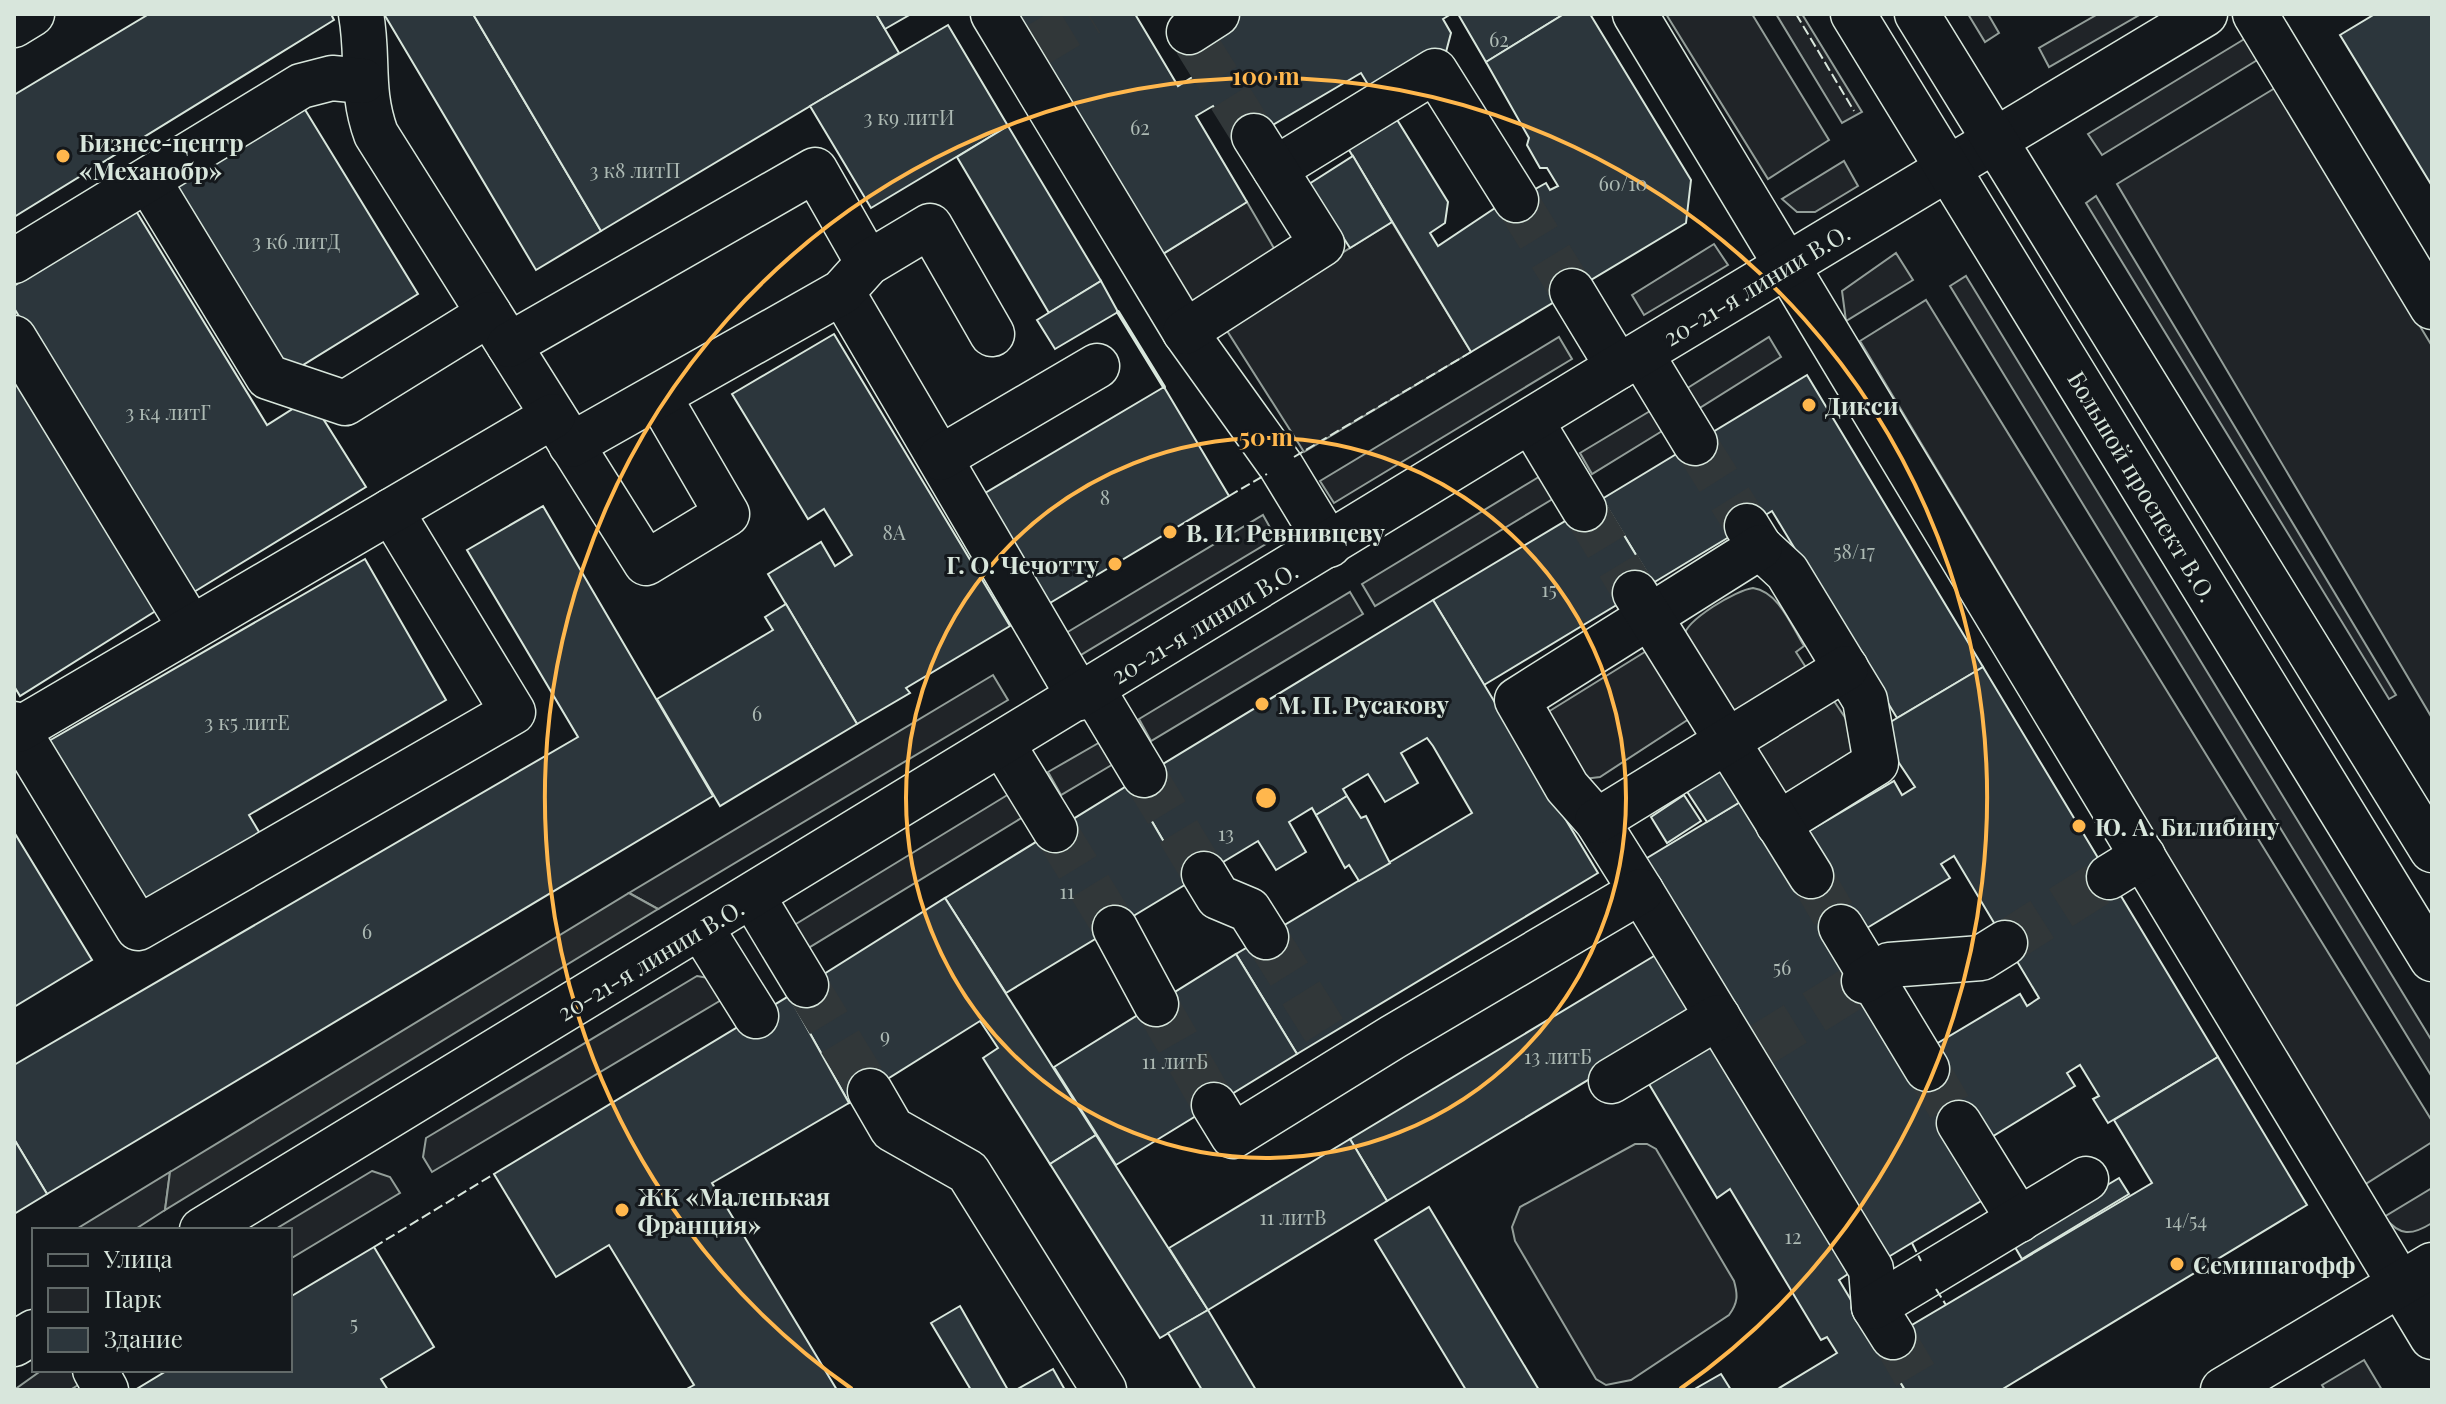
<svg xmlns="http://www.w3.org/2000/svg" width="2446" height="1404" font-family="'Playfair Display',serif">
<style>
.green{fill:#202428;stroke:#939e99;stroke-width:2}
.parking{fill:#24282b;stroke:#939e99;stroke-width:2}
.building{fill:#2c363c;stroke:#d8e6dc;stroke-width:2;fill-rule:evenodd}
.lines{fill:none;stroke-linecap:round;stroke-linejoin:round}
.minor-tunnel{stroke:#313739;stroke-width:44;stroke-dasharray:44 22;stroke-linecap:butt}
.minor-casing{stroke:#d8e6dc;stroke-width:47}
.major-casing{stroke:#d8e6dc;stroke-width:47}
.minor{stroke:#14181c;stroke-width:44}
.major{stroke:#14181c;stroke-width:44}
.fence{stroke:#d8e6dc;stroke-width:2;stroke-dasharray:10 4;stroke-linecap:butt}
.wall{stroke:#d8e6dc;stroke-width:4}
.ring{fill:none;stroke:#ffb74d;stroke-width:4}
.poi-dot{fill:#ffb74d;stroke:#14181c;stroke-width:3}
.labels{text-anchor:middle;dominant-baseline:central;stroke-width:6;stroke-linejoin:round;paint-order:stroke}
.number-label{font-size:20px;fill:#adbab4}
.poi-label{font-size:24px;font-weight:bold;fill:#d8e6dc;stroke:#14181c;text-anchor:start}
.street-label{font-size:24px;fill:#d8e6dc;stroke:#14181c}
.centre{fill:#ffb74d;stroke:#14181c;stroke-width:4}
.ring-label{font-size:24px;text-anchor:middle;font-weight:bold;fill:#ffb74d;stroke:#14181c;stroke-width:6;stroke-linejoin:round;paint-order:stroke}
</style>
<rect width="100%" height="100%" fill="#14181c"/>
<g class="green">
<polygon points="1666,14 1752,14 1829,140 1768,179"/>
<polygon points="1776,14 1802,14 1862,112 1842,123"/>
<polygon points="1968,14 1988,14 1999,33 1985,42"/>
<polygon points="2098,14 2141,14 2049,67 2039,48"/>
<polygon points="2246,38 2259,59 2102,155 2088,134"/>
<polygon points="2275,88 2432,346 2432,718 2117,184"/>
<polygon points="1844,161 1858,186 1815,212 1797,212 1782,199"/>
<polygon points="2096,196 2396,695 2389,699 2086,203"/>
<polygon points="1247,202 1275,250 1191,303 1158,257"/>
<polygon points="1392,222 1471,352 1304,452 1224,326"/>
<polygon points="1714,244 1728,265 1644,315 1632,295"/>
<polygon points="1896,253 1913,280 1846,321 1842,291"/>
<polygon points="1966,276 2432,1041 2432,1077 1950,286"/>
<polygon points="1926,300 2432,1121 2432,1142 2364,1185 1860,341"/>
<polygon points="1559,337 1572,359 1334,503 1320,481"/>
<polygon points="1769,337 1781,357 1690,414 1678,394"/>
<polygon points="1655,408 1667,428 1592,474 1580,453"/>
<polygon points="1542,475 1556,497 1375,606 1362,584"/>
<polygon points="1263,515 1276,538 1079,656 1066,633"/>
<path d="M1753,588C1779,592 1791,625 1804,646L1796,652L1805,666L1804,674L1735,714L1684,636C1686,620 1736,590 1753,588Z"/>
<polygon points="1350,592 1363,614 1151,741 1139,719"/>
<polygon points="1648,650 1692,717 1600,777 1584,779 1548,712"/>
<polygon points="993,675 1008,700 658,909 629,893"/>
<polygon points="1832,698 1864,746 1777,801 1750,742"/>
<polygon points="1102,741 1115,763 1061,795 1048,772"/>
<polygon points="1009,794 1023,817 805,950 791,927"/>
<polygon points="697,976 719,980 728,996 432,1172 423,1157 426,1138"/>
<path d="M1635,1144H1647L1656,1149L1734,1281C1738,1295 1738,1303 1729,1315L1631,1380L1606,1385L1596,1379L1515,1241L1512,1227L1520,1207Z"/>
<polygon points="372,1171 390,1177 400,1193 290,1259 290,1230 274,1230"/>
<polygon points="170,1172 165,1210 134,1230 75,1230"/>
<path d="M2432,1188V1223C2411,1236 2400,1236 2384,1217Z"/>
<polygon points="2364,1360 2382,1390 2325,1390 2322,1385"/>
<polygon points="42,1370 76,1370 83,1382 70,1390 14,1390"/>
</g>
<polygon class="parking" points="629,893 658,909 165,1210 170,1172"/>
<g class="building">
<polygon points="149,14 331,14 334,20 14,217 14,95"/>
<polygon points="384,14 473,14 601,231 536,270"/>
<polygon points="473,14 876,14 899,53 601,231"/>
<polygon points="876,14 911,14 885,29"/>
<polygon points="1010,14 1135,14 1178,86 1194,76 1179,51 1237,14 1451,14 1443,19 1451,33 1446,52 1373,93 1361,73 1237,146 1213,106 1196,116 1247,202 1158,257"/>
<polygon points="1458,14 1564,14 1486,62"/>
<polygon points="1564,14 1590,14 1691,180 1686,223 1471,352 1343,140 1391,110 1448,202 1445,223 1430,233 1438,246 1498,206 1503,207 1546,183 1550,190 1558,186 1547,168 1540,168 1527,145 1529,138 1486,62"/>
<polygon points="2375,14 2432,14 2432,186 2340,35"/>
<polygon points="948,25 1008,126 871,208 810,106"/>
<polygon points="304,108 418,294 290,373 175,186"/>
<polygon points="1008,126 1101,281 1049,313 957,157"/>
<polygon points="1353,156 1392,222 1350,248 1309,184"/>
<polygon points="136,211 267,425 310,398 366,487 189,595 14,308 14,286"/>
<polygon points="1101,281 1118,312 1055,349 1037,320"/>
<polygon points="834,334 1010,626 906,688 910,693 857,724 768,574 821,542 835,566 852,555 824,509 808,519 732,394"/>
<polygon points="14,368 162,607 20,696 14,686"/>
<polygon points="1807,375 1983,667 1897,718 1772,511 1653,583 1602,499"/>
<polygon points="1164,387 1229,496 1045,606 980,496"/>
<polygon points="1602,499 1653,583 1484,685 1433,600"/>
<polygon points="543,506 713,796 47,1194 14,1139 14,1065 578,737 467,550"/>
<polygon points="365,559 446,700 249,815 262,837 142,907 47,742"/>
<polygon points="1433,600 1598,873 1297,1054 1236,954 1472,813 1433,746 1427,738 1401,753 1418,783 1385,802 1368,774 1343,789 1347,796 1316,815 1312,808 1289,822 1306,852 1276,870 1258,841 1188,883 1130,784"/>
<polygon points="786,604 857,724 720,806 657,699 773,630 765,617"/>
<path d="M1983,667L2218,1057L2108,1123L2093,1099L2099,1096L2080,1065L2067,1073L2075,1086L1982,1143L1991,1195L1885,1259L1642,861L1750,796L1799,837L1894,781L1902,795L1915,787L1877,730ZM1954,856L2039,998L2027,1006L2020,994L1926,1050L1857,934L1950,878L1941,864Z"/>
<polygon points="1726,760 1750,796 1707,822 1684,787"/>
<polygon points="1130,784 1188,883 1006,993 945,898"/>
<polygon points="1684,795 1701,821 1667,843 1651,817"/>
<polygon points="1347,796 1361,818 1366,816 1390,863 1359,881 1349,865 1345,868 1316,815"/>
<polygon points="14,832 92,960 14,1007"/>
<polygon points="945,898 1096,1135 1050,1164 983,1058 998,1048 980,1021 849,1103 789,996"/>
<polygon points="1659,953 1696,1015 1387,1201 1350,1139"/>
<polygon points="1236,954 1297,1054 1116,1165 1054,1067"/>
<polygon points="789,996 849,1103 712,1183 837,1390 685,1390 694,1385 609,1245 556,1277 494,1174"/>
<polygon points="1711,1039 1851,1272 1839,1280 1905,1390 1776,1390 1837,1353 1827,1337 1821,1340 1730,1189 1717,1198 1646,1079"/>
<polygon points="2218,1057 2307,1205 2001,1390 1905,1390 1878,1345 2152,1183 2114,1120"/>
<polygon points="1096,1135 1208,1310 1160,1338 1050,1164"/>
<polygon points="14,1139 47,1194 14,1214"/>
<polygon points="1350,1139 1387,1201 1208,1310 1169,1248"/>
<polygon points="2119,1178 2129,1194 2022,1259 2012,1242"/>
<polygon points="1429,1207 1539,1390 1466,1390 1375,1240"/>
<polygon points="374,1247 434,1347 381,1379 388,1390 135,1390 168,1370 290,1370 290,1297"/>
<polygon points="960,1306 1008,1390 971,1390 931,1323"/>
<polygon points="1208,1310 1256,1390 1202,1390 1168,1333"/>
<polygon points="1053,1369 1065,1390 1016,1390"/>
<polygon points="1721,1374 1731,1390 1693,1390"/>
</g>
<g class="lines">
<g class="minor-tunnel">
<polyline points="1195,41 1254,136"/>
<polyline points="1031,49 1089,14"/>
<polyline points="1516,200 1572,291"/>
<polyline points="1695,443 1747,526"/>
<polyline points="1584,509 1635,593"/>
<polyline points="1144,775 1204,874"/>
<polyline points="1055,830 1115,928"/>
<polyline points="1811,876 1841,927"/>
<polyline points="1266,937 1328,1036"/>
<polyline points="2005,943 2109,877"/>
<polyline points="806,985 870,1091"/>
<polyline points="1156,1004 1214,1105"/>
<polyline points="1758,1047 1864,981"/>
<polyline points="1927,1069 1959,1123"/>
<polyline points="1893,1337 1924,1390"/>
</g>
<defs>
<g id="minor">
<path d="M361,14C369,58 360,90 376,134L646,563L727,514L659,397"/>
<polyline points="993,14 1185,332 1281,466 1329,545"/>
<polyline points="1635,14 2432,1337"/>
<polyline points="2255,14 2432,307"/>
<polyline points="14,25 32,14"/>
<polyline points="1189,32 1217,14"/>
<polyline points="1275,169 1435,71 1516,200"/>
<polyline points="148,180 268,377 345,403 489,314"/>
<polyline points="14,261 301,86 332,78 363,81"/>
<polyline points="1572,291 1618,367"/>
<polyline points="842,292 1080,698"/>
<polyline points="1185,332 1322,244 1254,136"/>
<polyline points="14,338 191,628"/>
<polyline points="509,345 815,170 868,263"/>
<polyline points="1641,354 1695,443"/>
<polyline points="1531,421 1584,509"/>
<polyline points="571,445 842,292 868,263 930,226 992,334"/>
<polyline points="940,458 1097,366"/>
<polyline points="1747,526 1760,547 1787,572 1865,700 1876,763 1778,824"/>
<polyline points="1760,547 1517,700 1567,787 1597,821 1641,891 1871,1269 1874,1307 1893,1337"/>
<polyline points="1635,593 1811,876"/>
<polyline points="1093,690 1144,775"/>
<polyline points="14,724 138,928 513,712 391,511"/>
<polyline points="18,730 553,416"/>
<polyline points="1003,745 1055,830"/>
<polyline points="1597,821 1846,668"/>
<polyline points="1204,874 1218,897 1249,910 1266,937"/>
<polyline points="2109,877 2143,856"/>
<polyline points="753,897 806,985"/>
<polyline points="1841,927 1927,1069"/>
<polyline points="701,928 756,1016"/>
<polyline points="1115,928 1156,1004"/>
<polyline points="1864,981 1889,965 1981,958 2005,943"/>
<polyline points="1611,1081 1718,1017"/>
<polyline points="870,1091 892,1129 968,1172 1104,1390"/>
<polyline points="1214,1105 1233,1136 1393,1037 1641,891"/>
<polyline points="1959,1123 2019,1220"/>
<polyline points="202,1230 1618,367 2205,14"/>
<polyline points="1874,1307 2086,1179"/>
<polyline points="14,1344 34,1332"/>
<polyline points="95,1370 106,1390"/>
<polyline points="2223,1390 2432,1265"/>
</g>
<g id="major">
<polyline points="1853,14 2432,959"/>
<polyline points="1917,14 2432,850"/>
</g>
</defs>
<use href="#minor" class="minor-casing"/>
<use href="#major" class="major-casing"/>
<use href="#minor" class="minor"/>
<use href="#major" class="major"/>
<g class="fence">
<polyline points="1796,14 1854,111"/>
<polyline points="1294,457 1471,352"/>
<polyline points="1229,496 1267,474"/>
<polyline points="1912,1243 1921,1261"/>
<polyline points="374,1247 494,1174"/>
<polyline points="1936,1289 1946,1305"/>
</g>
<polyline class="wall" points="1118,312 1164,387"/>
</g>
<g class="ring">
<circle cx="1266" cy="798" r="360"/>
<path d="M852 1389A721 721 0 1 1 1680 1389"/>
</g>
<g class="poi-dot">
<circle cx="63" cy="156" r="8"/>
<circle cx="1809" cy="405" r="8"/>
<circle cx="1170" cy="532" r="8"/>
<circle cx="1115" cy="564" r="8"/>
<circle cx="1262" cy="704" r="8"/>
<circle cx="2079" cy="826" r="8"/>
<circle cx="622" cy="1210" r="8"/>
<circle cx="2177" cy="1264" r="8"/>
</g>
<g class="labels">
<g class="number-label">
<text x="1499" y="38">62</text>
<text x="909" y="116">3 к9 литИ</text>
<text x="1140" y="126">62</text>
<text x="635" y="169">3 к8 литП</text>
<text x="1623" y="182">60/10</text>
<text x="296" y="240">3 к6 литД</text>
<text x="168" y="411">3 к4 литГ</text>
<text x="1105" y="496">8</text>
<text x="894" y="531">8А</text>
<text x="1854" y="550">58/17</text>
<text x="1549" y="588">15</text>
<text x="757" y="712">6</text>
<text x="247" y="721">3 к5 литЕ</text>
<text x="1226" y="832">13</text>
<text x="1067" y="890">11</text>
<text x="367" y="930">6</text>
<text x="1782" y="966">56</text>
<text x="885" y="1034">9</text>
<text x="1558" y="1055">13 литБ</text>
<text x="1175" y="1060">11 литБ</text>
<text x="1293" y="1216">11 литВ</text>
<text x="2186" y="1219">14/54</text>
<text x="1793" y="1235">12</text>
<text x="354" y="1322">5</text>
</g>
<g class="poi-label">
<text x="79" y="142">Бизнес-центр<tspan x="79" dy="28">«Механобр»</tspan></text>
<text x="1825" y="405">Дикси</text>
<text x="1186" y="532">В. И. Ревнивцеву</text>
<text x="1099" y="564" text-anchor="end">Г. О. Чечотту</text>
<text x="1278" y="704">М. П. Русакову</text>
<text x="2095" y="826">Ю. А. Билибину</text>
<text x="638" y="1196">ЖК «Маленькая<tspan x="638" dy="28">Франция»</tspan></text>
<text x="2193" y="1264">Семишагофф</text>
</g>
<g class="street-label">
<text transform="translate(1756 284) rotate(-31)">20-21-я линии В.О.</text>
<text transform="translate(2143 486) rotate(59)">Большой проспект В.О.</text>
<text transform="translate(1204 622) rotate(-31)">20-21-я линии В.О.</text>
<text transform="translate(650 959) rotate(-31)">20-21-я линии В.О.</text>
</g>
</g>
<circle cx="1266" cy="798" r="12" class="centre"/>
<g class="ring-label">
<text x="1266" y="85">100 m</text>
<text x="1266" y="446">50 m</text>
</g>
<rect width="2446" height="1404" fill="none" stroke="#d8e6dc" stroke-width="32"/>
<rect x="32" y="1228" width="260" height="144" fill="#14181c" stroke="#626a69" stroke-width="2"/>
<rect x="48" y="1254" width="40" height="12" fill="#14181c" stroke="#626a69" stroke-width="2"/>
<text x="104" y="1268" font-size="24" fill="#d8e6dc">Улица</text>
<rect x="48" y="1288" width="40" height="24" fill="#202428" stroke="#626a69" stroke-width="2"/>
<text x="104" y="1308" font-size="24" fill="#d8e6dc">Парк</text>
<rect x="48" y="1328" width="40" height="24" fill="#2c363c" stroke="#626a69" stroke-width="2"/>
<text x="104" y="1348" font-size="24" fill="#d8e6dc">Здание</text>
</svg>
